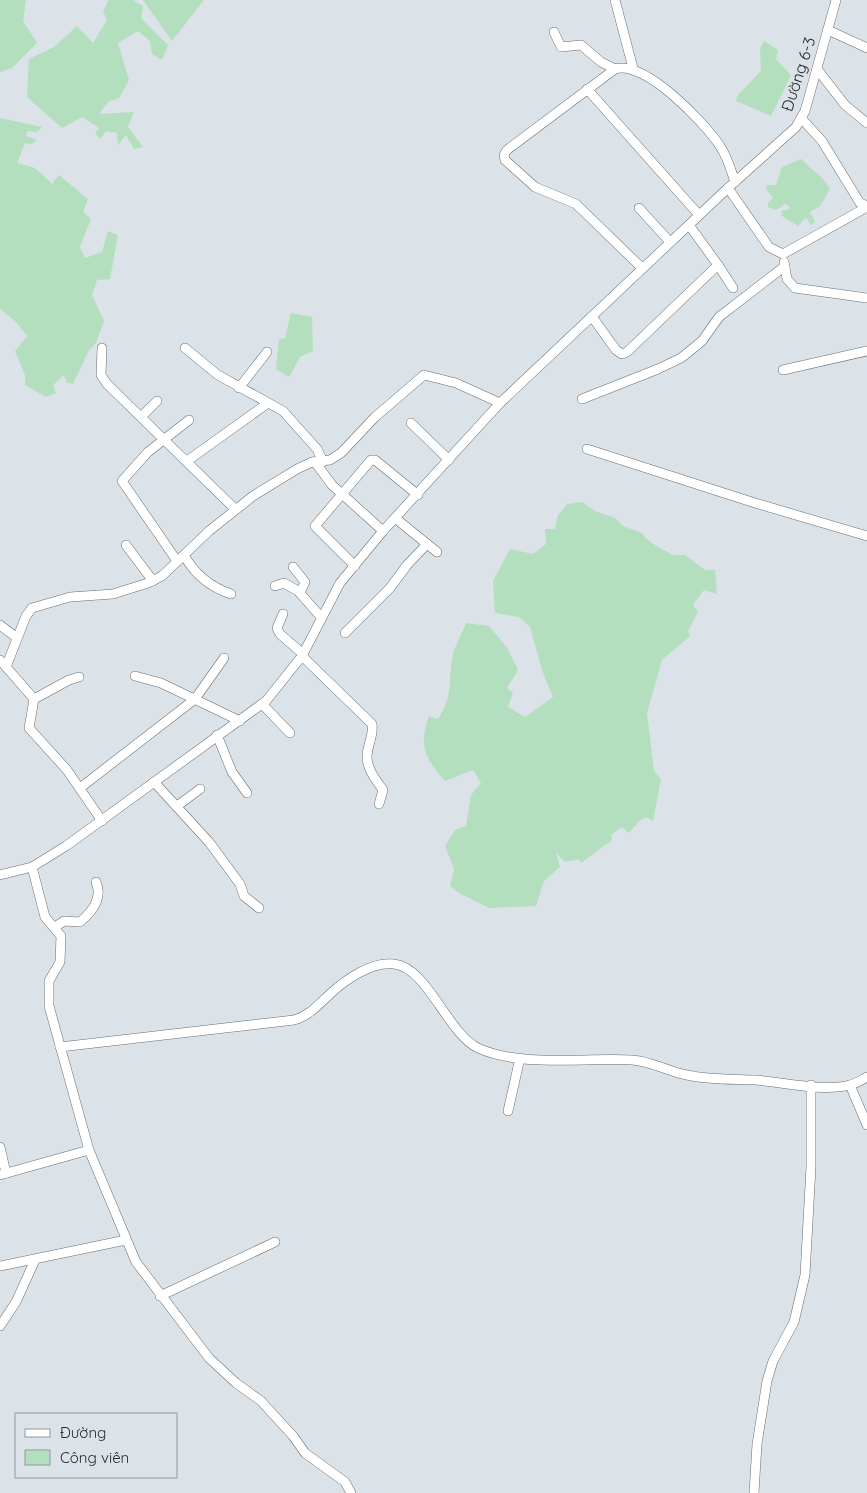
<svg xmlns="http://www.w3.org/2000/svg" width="867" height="1493" font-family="Quicksand,sans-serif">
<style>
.green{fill:#b4dfbe}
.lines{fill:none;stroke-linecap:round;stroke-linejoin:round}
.minor-casing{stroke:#676d72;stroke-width:10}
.minor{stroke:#fff;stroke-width:9}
.labels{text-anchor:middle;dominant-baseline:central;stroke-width:4;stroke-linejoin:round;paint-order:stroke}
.street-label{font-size:16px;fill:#282b2d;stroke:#dbe2e8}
</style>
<rect width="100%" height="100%" fill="#dbe2e8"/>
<g class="green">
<polygon points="0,0 26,0 23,21 37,43 12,68 0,72"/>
<polygon points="109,0 133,0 143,6 141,18 168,45 162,60 152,54 150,41 138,31 118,43 129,80 119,98 108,102 99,114 134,112 128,127 143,147 134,149 126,135 118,145 117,133 106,131 100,139 95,133 99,128 82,117 62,128 27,97 29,59 54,47 77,26 93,43 107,20 103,11"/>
<polygon points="143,0 204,0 172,41"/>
<polygon points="764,41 778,50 776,59 791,75 771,116 736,101 738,95 761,71 760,48"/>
<polygon points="0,118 42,127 37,132 28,131 26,136 37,140 32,144 25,143 17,163 35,168 52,184 59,175 88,199 83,212 91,219 80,247 85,258 102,252 108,231 118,235 110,279 97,280 92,295 104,321 96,343 89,350 73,384 66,382 64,375 53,385 56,393 46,397 25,385 25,375 15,351 27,336 14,320 0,309"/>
<polygon points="801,159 823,179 830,189 820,206 810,212 815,222 811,225 806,217 798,226 782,216 781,211 789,209 790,207 785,204 776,210 768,207 768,203 773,198 766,189 767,185 776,185 782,167"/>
<polygon points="291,313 312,317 313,351 300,357 289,377 276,369 279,339 285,338"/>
<path d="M582,502L595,511L615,518L623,526L642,533C647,543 663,548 672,555H685L705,570H715L717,594L704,590L693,605L698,612L688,631L690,636L662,660L647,713L654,771L661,779L653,821L646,817L639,821L629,833L622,827L611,835L612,840L581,863L579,859L565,862L556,853L560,867L544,881L536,906L489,908L459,893L450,886L454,869L445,846L455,830L466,826L471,795L481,783L473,770L445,781C425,758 418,745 429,716L438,719C453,695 448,685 452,660C453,648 462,634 466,623L489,626L507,648L518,670L507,688L513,693L508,707L525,717L553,697L543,673L530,627L519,617L495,613L493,581L510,549L533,554L546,544L545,529H555L558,515L567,504Z"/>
</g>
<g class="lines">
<defs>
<g id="minor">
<polyline points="615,0 633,68"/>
<polyline points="828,30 867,48"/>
<polyline points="554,32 561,47 581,45 601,62 615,69"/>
<polyline points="817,69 845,105 867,123"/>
<polyline points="587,89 699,215"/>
<polyline points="801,118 822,141 860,203 867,206"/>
<polyline points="728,188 769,247 783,254 867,207"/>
<polyline points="639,208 670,242"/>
<polyline points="784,262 787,279 795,288 867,298"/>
<polyline points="718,265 733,288"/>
<path d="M642,268L576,204L535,187L505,160L504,155L507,150L615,69C644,59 705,123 720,146C727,156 731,170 735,182"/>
<polyline points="593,318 616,350 622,354 627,352 718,265 689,225"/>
<polyline points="102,348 101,375 107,384 235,509"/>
<polyline points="185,348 218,375 283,411 317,449 323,462"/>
<polyline points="783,370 867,351"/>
<polyline points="239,388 267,352"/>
<polyline points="582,399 658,369 681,358 702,341 719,317 785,266"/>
<polyline points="141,417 157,401"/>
<polyline points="411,423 449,460"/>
<polyline points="587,449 755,503 867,536"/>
<polyline points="187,461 268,403"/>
<polyline points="315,462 332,485 383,531"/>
<polyline points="395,518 437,552"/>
<polyline points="126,545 153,581"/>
<path d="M184,555C195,575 210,587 231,594"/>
<polyline points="177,561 122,481 148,452 189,420"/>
<polyline points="355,566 315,526 371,460 375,460 418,495"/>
<polyline points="293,567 305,582 300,593"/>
<polyline points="275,586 284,583 298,591 321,617"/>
<polyline points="283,614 277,628 280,634 303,654"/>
<polyline points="0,625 17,638"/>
<polyline points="345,633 390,588 407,565 427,544"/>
<path d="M302,656L372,724C374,736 367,745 367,757C367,769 376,780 383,790L379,804"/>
<polyline points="0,660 34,699 29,728 67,770 102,821"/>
<polyline points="6,667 26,616 32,608 70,597 113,594 148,583 162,576 209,531 253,496 297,469 312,462 330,460 341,453 375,417 424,375 456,383 500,403"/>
<polyline points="135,676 161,683 240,721"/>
<polyline points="34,699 69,680 79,677"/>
<polyline points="262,704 290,733"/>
<polyline points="217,735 232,772 247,793"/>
<polyline points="154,782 209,842 240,884 244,896 259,908"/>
<polyline points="80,788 195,699 224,658"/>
<polyline points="177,806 200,789"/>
<polyline points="32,867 45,917 61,936 60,962 49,981 49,1006 89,1150 136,1262 209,1358 236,1383 261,1401 293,1436 305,1453 345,1482 351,1493"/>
<polyline points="0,875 32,867 66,846 266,701 302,656 340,583 383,531 500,403 728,188 796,127 805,111 836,0"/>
<path d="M55,927L64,921L80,922C92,912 103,898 96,882"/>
<path d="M60,1047L294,1020C309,1016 319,1004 330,994C345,980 372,961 394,964C427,967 448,1034 478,1048C522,1068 585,1057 632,1060C651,1061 669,1072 687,1075C709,1080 732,1079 755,1080C783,1082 822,1092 850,1085C855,1084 861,1080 867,1077"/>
<polyline points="850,1085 867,1125"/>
<polyline points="508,1111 520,1058"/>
<polyline points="0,1147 6,1173"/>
<polyline points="0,1175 89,1150"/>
<polyline points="0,1266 126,1240"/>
<polyline points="160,1296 275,1242"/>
<polyline points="0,1326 16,1302 35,1260"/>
<polyline points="754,1493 757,1444 767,1381 773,1361 794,1322 805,1275 811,1167 811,1085"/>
</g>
</defs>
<use href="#minor" class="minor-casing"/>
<use href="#minor" class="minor"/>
</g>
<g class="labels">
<g class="street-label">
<text transform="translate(798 74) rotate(-72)">Đường 6-3</text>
</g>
</g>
<rect x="15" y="1413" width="162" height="65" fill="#dbe2e8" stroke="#93999d"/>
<rect x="25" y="1429" width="25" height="8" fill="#ffffff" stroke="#93999d"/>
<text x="60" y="1438" font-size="15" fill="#282b2d">Đường</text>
<rect x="25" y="1450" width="25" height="15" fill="#b4dfbe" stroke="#93999d"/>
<text x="60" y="1463" font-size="15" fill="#282b2d">Công viên</text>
</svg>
